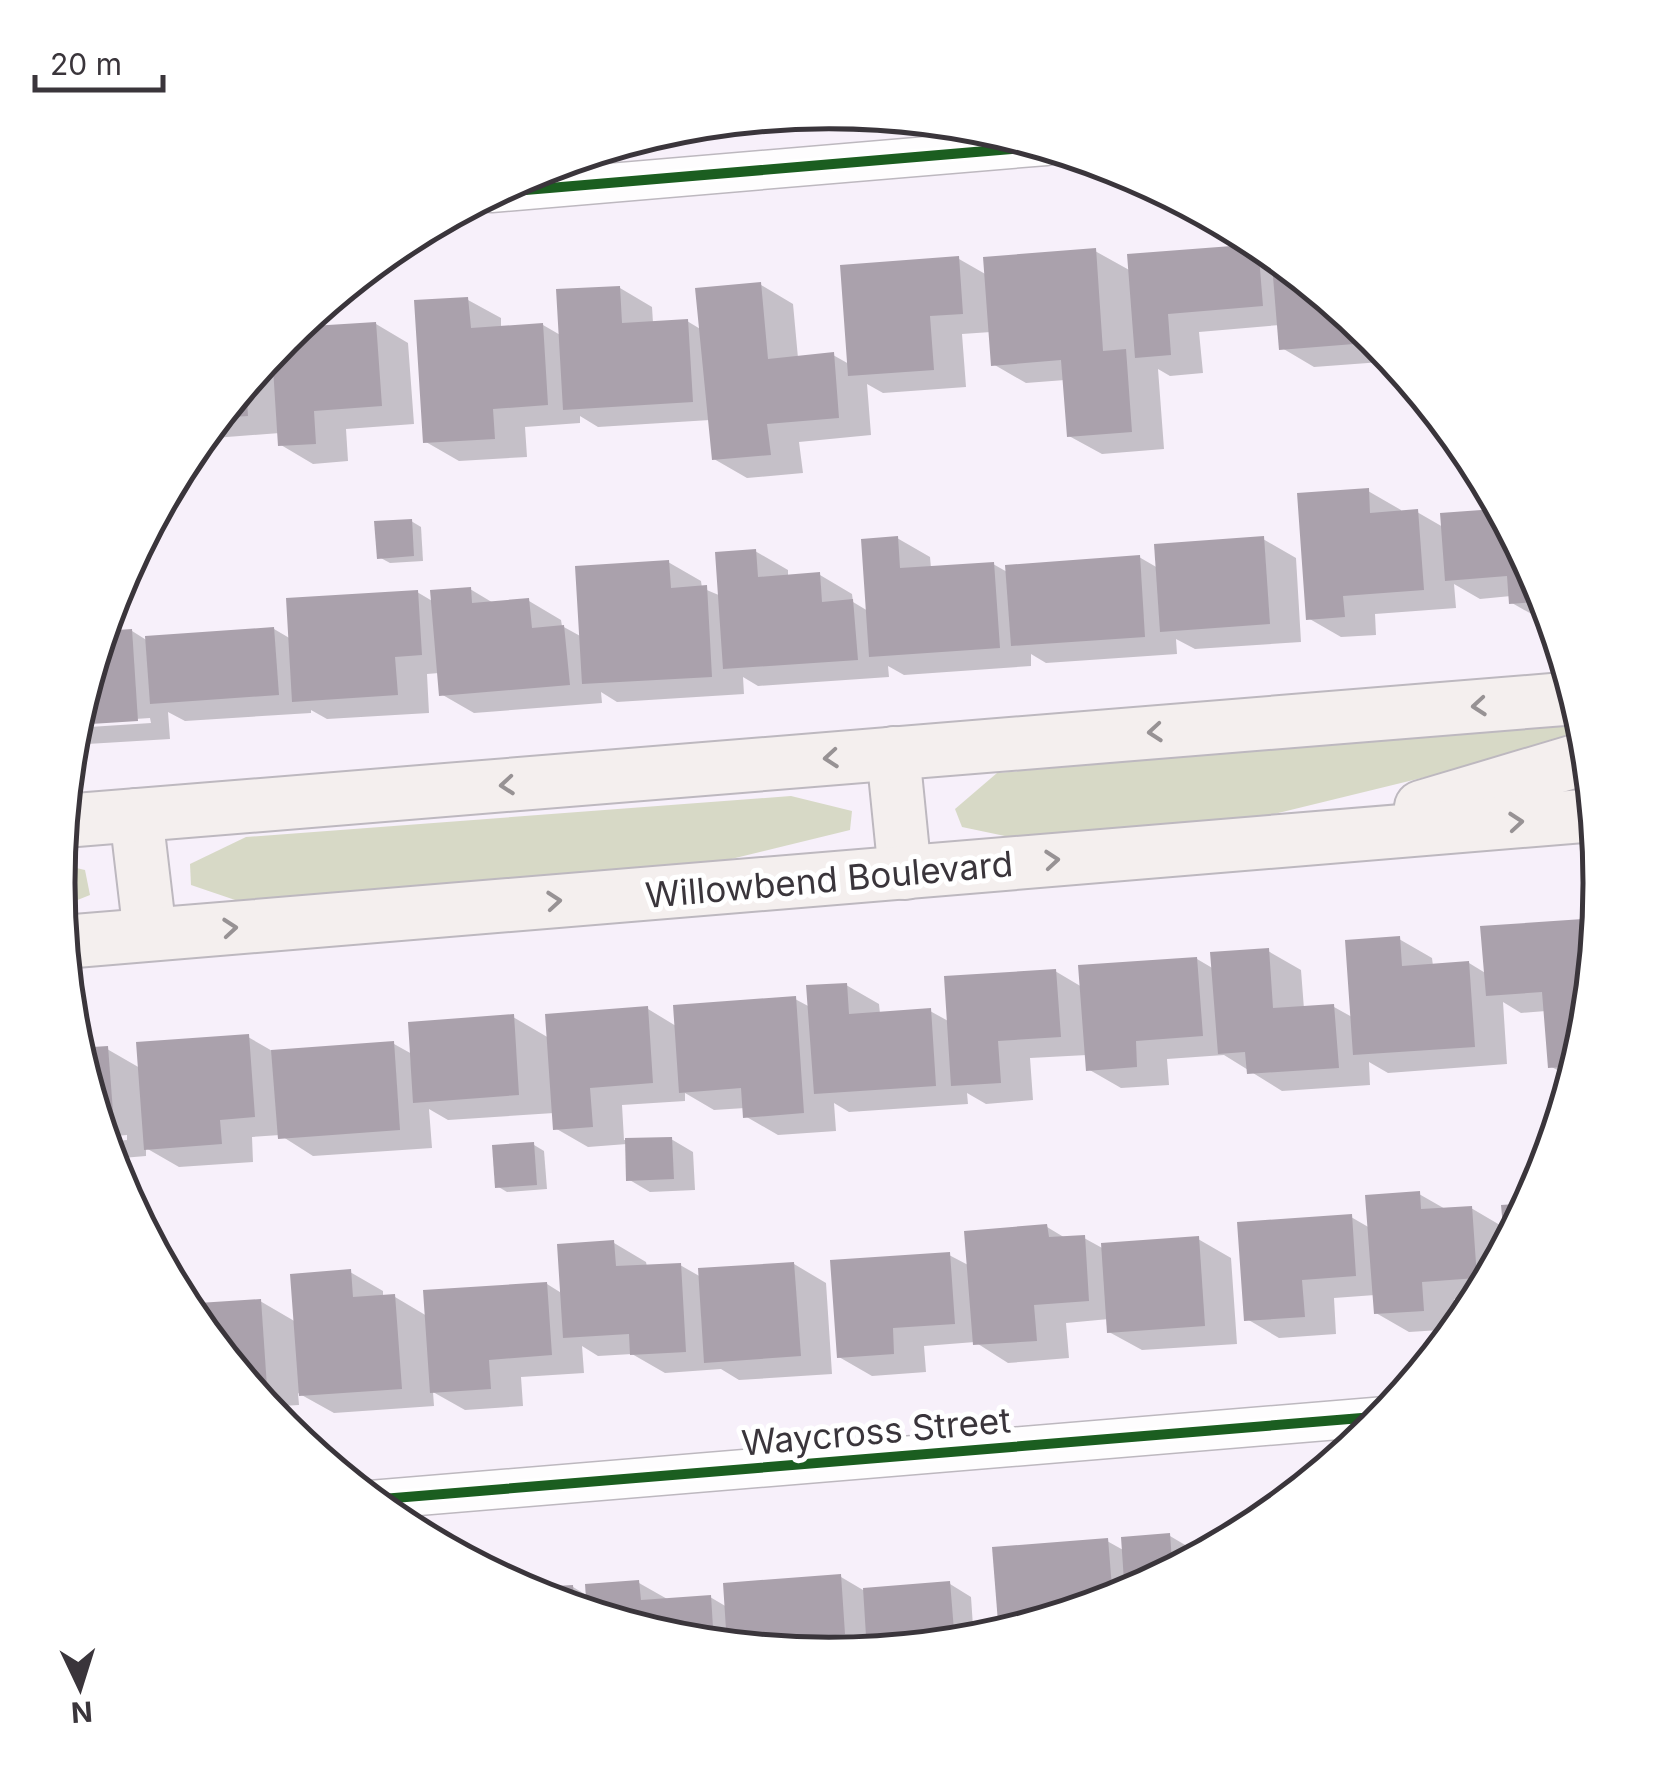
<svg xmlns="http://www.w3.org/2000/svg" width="1659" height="1767" font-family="Inter,sans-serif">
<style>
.green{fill:#d7d9c6}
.shadow{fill:#0003}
.building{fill:#aaa1ac}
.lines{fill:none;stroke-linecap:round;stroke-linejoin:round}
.minor-casing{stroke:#bdb8bf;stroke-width:41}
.secondary-casing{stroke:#bdb8bf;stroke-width:56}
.minor{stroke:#fefdfe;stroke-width:38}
.secondary{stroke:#f4efee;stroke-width:52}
.cycleway-casing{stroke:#fff;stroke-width:16}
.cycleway{stroke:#1b5e20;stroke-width:10}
.oneway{stroke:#979294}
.labels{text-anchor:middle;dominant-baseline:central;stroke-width:10;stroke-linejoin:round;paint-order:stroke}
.street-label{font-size:35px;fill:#3a353b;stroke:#fff}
.rim{fill:none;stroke:#3a353b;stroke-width:5}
</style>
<rect width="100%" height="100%" fill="#f7f0fa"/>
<g class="green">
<polygon points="1573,723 1569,742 1241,822 1029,841 962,827 955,809 997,773"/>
<polygon points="791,796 852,811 850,830 723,861 241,902 191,885 190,864 246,837"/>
<polygon points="59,864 85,870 90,895 60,907"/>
</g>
<g class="shadow">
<polygon points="1257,246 1274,255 1376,338 1395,361 1314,367 1282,348 1280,325 1199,332 1203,373 1170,376 1158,369 1164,449 1102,454 1069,436 1065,380 1026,383 993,364 991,332 962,334 966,387 883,393 867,384 871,435 799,442 803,473 747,478 714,459 710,420 598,427 580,416 580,423 525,427 527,457 459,461 426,442 468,300 501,318 501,328 543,325 562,336 620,288 652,307 653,323 687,321 702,330 761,285 793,304 798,358 833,355 849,364 959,259 987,275 1095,251 1131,271"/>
<polygon points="376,324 408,343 414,424 346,429 348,461 313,464 281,445 280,433 201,439 293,330"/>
<polygon points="1368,491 1401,510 1401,513 1417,512 1443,527 1497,511 1497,502 1543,589 1553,621 1544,621 1512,603 1511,596 1480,599 1454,584 1456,608 1375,614 1376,635 1341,637 1308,618"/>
<polygon points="411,521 421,527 423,561 390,563 379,557"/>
<polygon points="897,538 930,557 931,568 993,564 1009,573 1139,557 1158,568 1263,539 1296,558 1301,642 1195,649 1176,639 1177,654 1046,663 1031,654 1031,666 904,675 888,666 889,677 758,686 743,677 744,694 617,702 601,692 602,703 474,713 441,694 439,673 427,674 429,713 327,719 311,710 311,713 185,721 168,712 170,739 71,745 74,728 151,723 150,718 75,723 103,633 132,631 148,641 274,629 291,639 417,592 434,602 470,589 495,604 529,601 561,620 562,626 582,637 668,562 701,581 702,588 721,596 755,551 788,570 788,577 820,575 852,594 853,602 868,611"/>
<polygon points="1598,921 1587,1035 1573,1079 1550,1066 1546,1011 1521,1013 1503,1002 1507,1064 1388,1073 1369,1062 1370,1085 1282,1091 1224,1055 1167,1059 1169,1085 1121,1088 1088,1069 1087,1055 1030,1058 1033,1100 986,1104 967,1093 968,1104 849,1112 834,1103 836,1131 778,1135 745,1116 745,1108 714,1110 685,1093 685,1101 622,1105 624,1140 671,1139 693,1152 695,1190 650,1192 628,1179 627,1144 588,1147 555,1128 554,1113 448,1120 429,1109 432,1148 313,1156 280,1135 252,1137 253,1162 179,1167 146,1148 146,1156 110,1159 105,1142 127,1140 127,1135 103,1137 77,1051 107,1049 140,1068 248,1037 274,1052 394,1044 412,1054 513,1017 549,1038 648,1009 676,1026 795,999 810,1007 846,985 879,1004 880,1014 930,1011 950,1022 1055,971 1082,987 1197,959 1214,969 1268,951 1301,970 1304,1009 1334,1007 1352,1017 1399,939 1432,958 1433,966 1469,963 1487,974"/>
<polygon points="534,1145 544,1151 547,1189 507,1192 497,1186"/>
<polygon points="1419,1194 1447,1210 1471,1208 1505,1228 1528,1206 1479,1297 1454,1299 1456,1329 1409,1332 1376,1313 1375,1295 1334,1298 1336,1334 1279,1338 1247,1319 1351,1217 1370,1228"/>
<polygon points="1047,1227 1067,1239 1084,1238 1104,1249 1198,1239 1231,1258 1237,1344 1142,1350 1109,1332 1109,1319 1066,1323 1069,1358 1008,1363 975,1342 924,1346 926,1372 872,1376 839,1357 949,1255 970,1266"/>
<polygon points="614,1243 646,1262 647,1267 680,1265 701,1277 794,1264 826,1283 832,1374 739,1380 721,1369 665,1373 632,1354 598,1356 582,1346 584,1373 521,1377 523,1406 465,1410 433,1392 434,1406 334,1413 298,1393 299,1405 265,1407 185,1307 260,1301 296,1322 350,1272 383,1291 383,1298 395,1297 427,1316 547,1284 563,1294"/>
<polygon points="1170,1536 1202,1555 1124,1597 1001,1634 1107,1541 1125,1551"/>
<polygon points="841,1577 863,1590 950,1584 971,1597 974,1641 829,1655 678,1641 523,1591 573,1587 588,1596 639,1583 669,1600 710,1597 727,1607"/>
</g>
<g class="building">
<polygon points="1258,244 1263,306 1168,314 1171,355 1135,358 1127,254"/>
<polygon points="1096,248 1103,351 1126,349 1132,432 1067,437 1061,360 991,366 983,257"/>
<polygon points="1271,252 1376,338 1379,342 1279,350"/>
<polygon points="959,256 963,314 930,316 934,370 848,376 840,265"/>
<polygon points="761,282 768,359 834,352 839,418 767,424 771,455 712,460 695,288"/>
<polygon points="620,286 622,323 688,319 693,402 563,410 556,289"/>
<polygon points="468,297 471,328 543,323 548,405 493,409 495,439 423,443 414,300"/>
<polygon points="376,322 382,406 314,411 316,444 278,446 272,352 296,327"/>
<polygon points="246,384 248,416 218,418"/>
<polygon points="1369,488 1370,513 1418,509 1424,590 1343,596 1345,617 1306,620 1297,493"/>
<polygon points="1494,496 1543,589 1547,601 1509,604 1507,576 1445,581 1440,513 1495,509"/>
<polygon points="412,519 414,556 377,559 374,521"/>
<polygon points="898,536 900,568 994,562 1000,648 869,657 861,539"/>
<polygon points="1264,536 1270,624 1160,632 1154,544"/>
<polygon points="756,549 758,577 820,572 822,602 853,599 858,660 723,669 715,552"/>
<polygon points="1140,555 1145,637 1011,646 1005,565"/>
<polygon points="669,560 671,588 707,585 712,677 582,684 575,566"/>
<polygon points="471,587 472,603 529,598 532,628 564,625 570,685 439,696 430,590"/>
<polygon points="418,590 422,655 395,657 398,695 292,702 286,598"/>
<polygon points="274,627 279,695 150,704 145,636"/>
<polygon points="132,629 138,721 75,725 103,631"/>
<polygon points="1598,918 1587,1035 1577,1066 1548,1068 1542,992 1486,996 1480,926"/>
<polygon points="1400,936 1402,966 1469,961 1475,1047 1353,1055 1345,940"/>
<polygon points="1269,948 1273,1008 1334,1004 1339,1068 1247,1074 1245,1052 1218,1054 1210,952"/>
<polygon points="1197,957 1203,1036 1136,1041 1137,1067 1086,1071 1078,965"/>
<polygon points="1056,969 1061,1037 998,1041 1001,1083 951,1086 944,976"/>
<polygon points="847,983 849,1014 931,1008 936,1086 814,1094 806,985"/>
<polygon points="796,996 804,1113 743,1118 741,1088 679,1093 673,1005"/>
<polygon points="648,1006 653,1083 590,1088 593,1127 553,1130 545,1014"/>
<polygon points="514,1014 519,1095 413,1103 408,1022"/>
<polygon points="249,1034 255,1117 220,1120 222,1144 144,1150 136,1042"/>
<polygon points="394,1041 400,1130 278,1139 271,1050"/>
<polygon points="108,1046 115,1138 104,1139 77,1048"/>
<polygon points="672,1137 674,1179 626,1181 625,1138"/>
<polygon points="534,1142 537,1185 495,1188 492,1145"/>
<polygon points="1420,1191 1421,1209 1472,1206 1477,1278 1422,1282 1424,1311 1374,1314 1365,1195"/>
<polygon points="1530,1203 1505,1250 1501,1205"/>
<polygon points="1352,1214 1356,1276 1302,1280 1305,1317 1244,1321 1237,1222"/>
<polygon points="1047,1224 1049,1237 1085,1235 1089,1301 1034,1305 1037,1341 973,1345 964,1231"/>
<polygon points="1199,1236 1205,1326 1107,1333 1101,1243"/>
<polygon points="614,1240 616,1266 681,1263 686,1352 630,1355 629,1334 563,1338 557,1244"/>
<polygon points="950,1252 955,1324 893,1328 894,1354 837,1358 830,1260"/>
<polygon points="794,1262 801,1356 704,1363 698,1268"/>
<polygon points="351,1269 353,1297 395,1294 402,1389 299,1396 290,1274"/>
<polygon points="547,1282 552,1355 489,1360 491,1389 430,1393 423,1290"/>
<polygon points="261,1299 267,1387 250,1388 183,1304"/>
<polygon points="1170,1533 1172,1562 1192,1561 1125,1596 1121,1537"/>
<polygon points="1108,1538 1113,1600 999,1635 992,1547"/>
<polygon points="841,1574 845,1634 815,1637 817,1654 727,1645 723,1583"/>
<polygon points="639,1580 641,1600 711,1595 714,1644 678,1641 587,1613 585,1584"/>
<polygon points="950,1581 955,1643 867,1652 863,1588"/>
<polygon points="573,1585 575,1609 519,1588"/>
</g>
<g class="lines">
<defs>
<g id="minor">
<polyline points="491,193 1046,146"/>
<polyline points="370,1500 1386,1416"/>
</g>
<g id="secondary">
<polyline points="893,753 905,873"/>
<polyline points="1421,807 1589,757"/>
<polyline points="136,815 150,934"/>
<polyline points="64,821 1576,698"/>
<polyline points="63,942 1595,815"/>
</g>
</defs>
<use href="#minor" class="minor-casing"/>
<use href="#secondary" class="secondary-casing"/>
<use href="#minor" class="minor"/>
<use href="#secondary" class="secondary"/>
<defs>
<g id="cycleway">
<polyline points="491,193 1046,146"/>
<polyline points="370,1500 1386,1416"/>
</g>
</defs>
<use href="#cycleway" class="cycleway-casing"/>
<use href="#cycleway" class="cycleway"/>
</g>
<defs><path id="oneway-chevron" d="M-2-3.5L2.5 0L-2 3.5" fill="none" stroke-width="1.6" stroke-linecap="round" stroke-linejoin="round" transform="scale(2.5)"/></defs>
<g class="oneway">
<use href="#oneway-chevron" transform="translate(1479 706) rotate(175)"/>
<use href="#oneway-chevron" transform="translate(1155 732) rotate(175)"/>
<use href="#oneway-chevron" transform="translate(831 758) rotate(175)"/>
<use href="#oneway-chevron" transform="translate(507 785) rotate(175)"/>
<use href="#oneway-chevron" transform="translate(1516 822) rotate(-5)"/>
<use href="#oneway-chevron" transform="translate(1052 860) rotate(-5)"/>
<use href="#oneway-chevron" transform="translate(554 901) rotate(-5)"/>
<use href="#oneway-chevron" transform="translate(230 928) rotate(-5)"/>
</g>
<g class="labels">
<g class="street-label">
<text transform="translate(829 879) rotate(-5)">Willowbend Boulevard</text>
<text transform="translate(876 1431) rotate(-5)">Waycross Street</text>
</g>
</g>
<path d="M0 0H1659V1767H0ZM75 883a754 754 0 1 1 1508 0a754 754 0 1 1-1508 0Z" fill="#fff" fill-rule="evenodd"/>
<path class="rim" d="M75 883a754 754 0 1 1 1508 0a754 754 0 1 1-1508 0Z"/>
<g transform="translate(80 1687) rotate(176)" stroke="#ffffff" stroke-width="8" paint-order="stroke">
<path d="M0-8L18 38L0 25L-18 38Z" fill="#3a353b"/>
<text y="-15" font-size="28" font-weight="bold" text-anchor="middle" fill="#3a353b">N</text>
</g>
<path d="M35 75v15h128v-15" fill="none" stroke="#3a353b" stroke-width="5"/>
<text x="50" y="75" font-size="30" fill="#3a353b" stroke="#ffffff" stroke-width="8" paint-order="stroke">20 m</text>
</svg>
